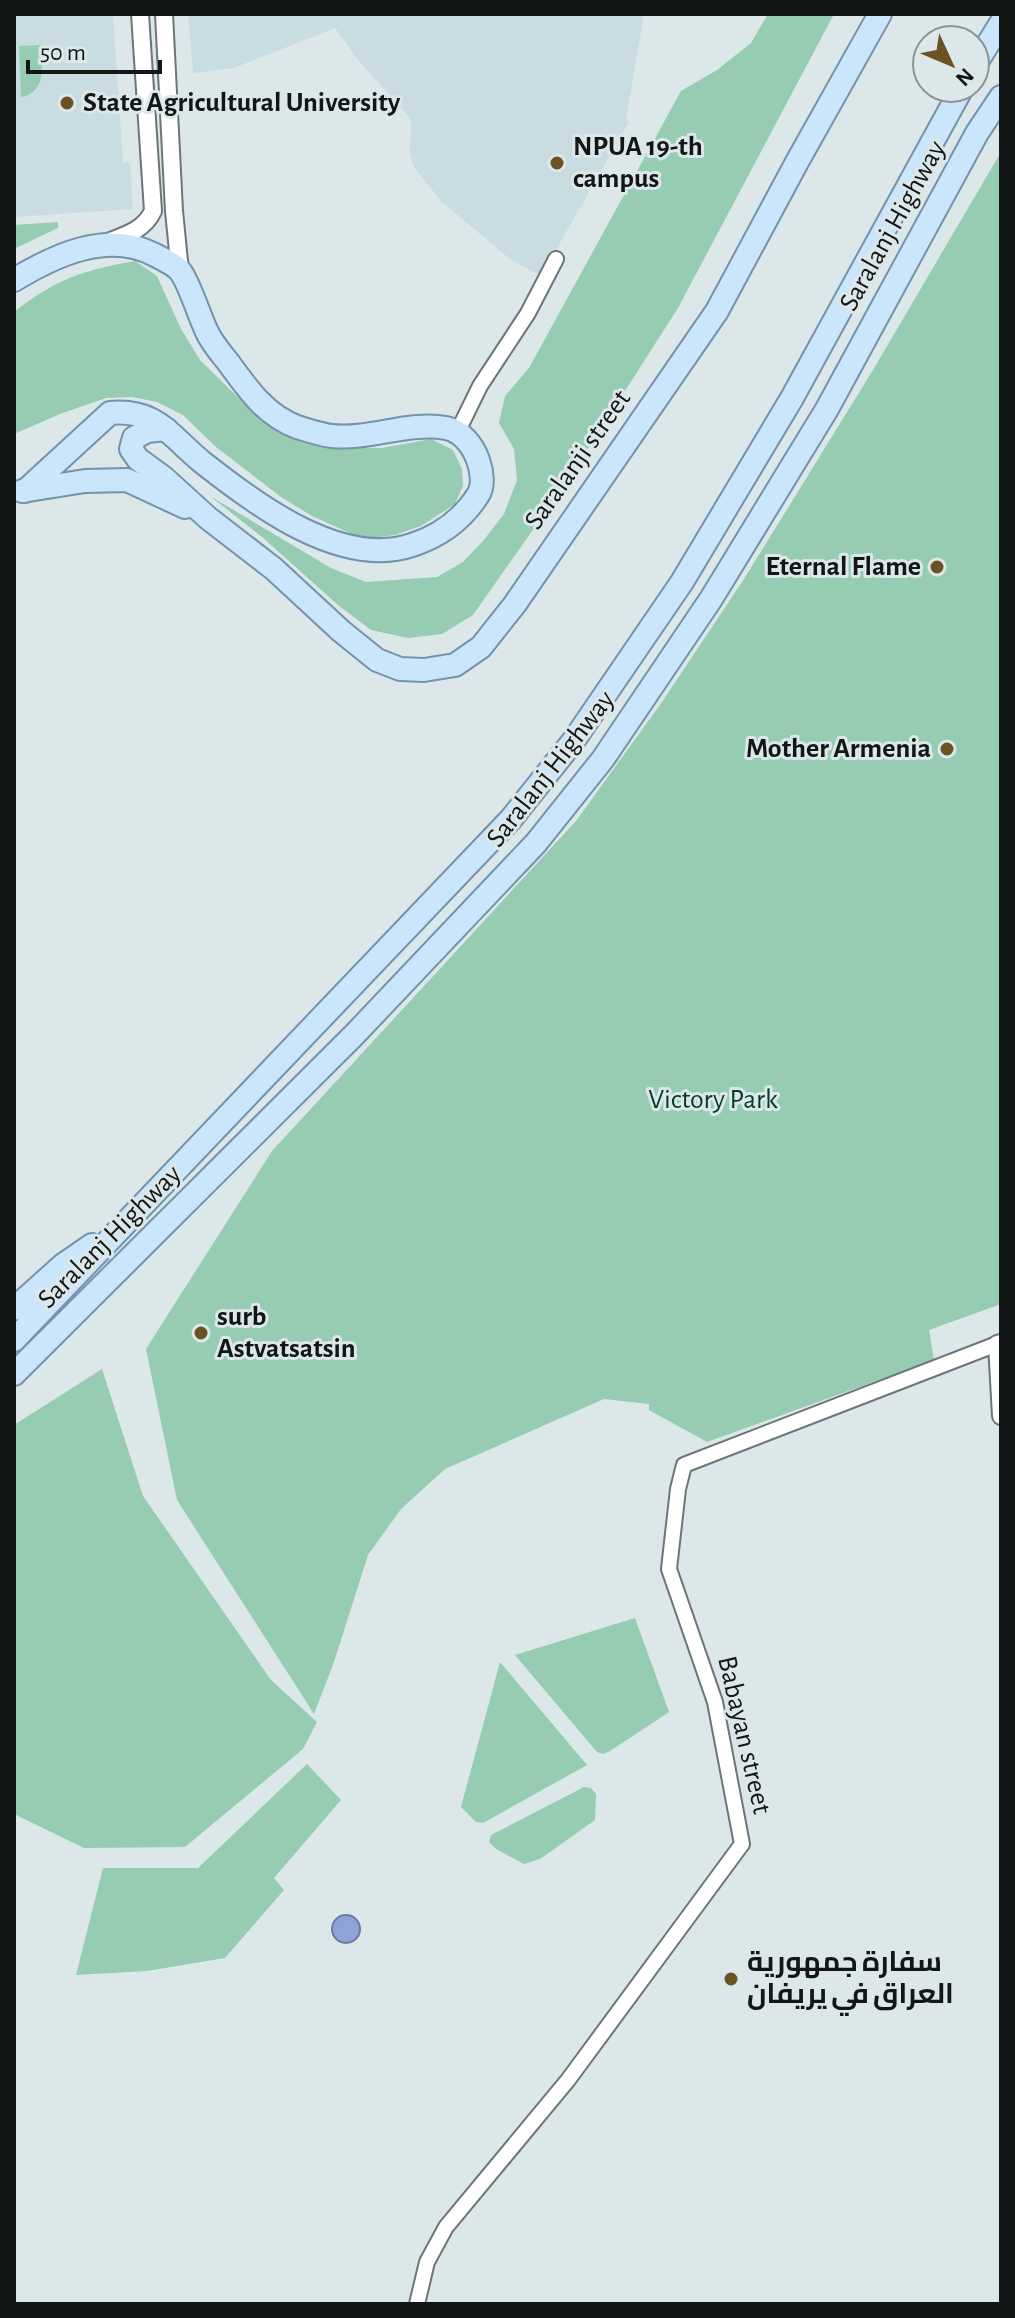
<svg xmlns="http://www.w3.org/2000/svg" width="1015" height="2318" font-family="'Alegreya Sans',Cairo,sans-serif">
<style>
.built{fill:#c8dce1}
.green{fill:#96ccb1}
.water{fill:#90a3d6;stroke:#6a799d;stroke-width:2}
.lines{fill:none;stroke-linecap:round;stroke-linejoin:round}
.minor-casing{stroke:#6c7678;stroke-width:18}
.tertiary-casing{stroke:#6c7678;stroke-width:20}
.primary-casing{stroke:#7492a9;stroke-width:26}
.minor{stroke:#fff;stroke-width:14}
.tertiary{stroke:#fff;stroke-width:16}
.primary{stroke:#cbe6fa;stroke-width:22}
.poi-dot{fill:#6b5223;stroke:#dce7ea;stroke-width:3}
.labels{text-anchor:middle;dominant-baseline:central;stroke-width:6;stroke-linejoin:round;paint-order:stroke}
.poi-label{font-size:28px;font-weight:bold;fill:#121617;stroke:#dce7ea;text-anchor:start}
.street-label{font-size:28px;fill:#121617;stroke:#dce7ea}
.park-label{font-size:28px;fill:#053b26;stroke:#dce7ea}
</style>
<rect width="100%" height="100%" fill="#dce7ea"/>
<g class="built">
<polygon points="14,14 113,14 123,163 130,163 133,209 14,217"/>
<polygon points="188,14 644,14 626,120 629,122 541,276 510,259 442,202 414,167 410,155 411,119 359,61 335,28 234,68 193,73"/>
</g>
<g class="green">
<polygon points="768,14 834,14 678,308 570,477 473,615 442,634 408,638 371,630 338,605 262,537 210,496 331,568 366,582 437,577 463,562 483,541 504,514 517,480 514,449 499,423 505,396 529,368 681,91 717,70 751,43"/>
<path d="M41,45C42,64 47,93 21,97L19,46Z"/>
<polygon points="1001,152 1001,1304 929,1330 934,1360 707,1442 649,1410 649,1404 604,1399 445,1469 401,1509 368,1555 334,1662 314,1714 177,1500 146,1349 272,1151 576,821 662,702 744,579 873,370"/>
<polygon points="58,222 58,228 14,249 14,225"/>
<path d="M135,261L157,276L181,329L200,360L258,417L286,433L319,445L353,448H382L431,439L453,450L462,469L463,486L455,504L421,526L395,535L363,539L312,516L281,497L216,447L183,415L157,402L132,397L106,398L60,414L14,434V312C56,279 83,270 135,261Z"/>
<polygon points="102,1369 143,1496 271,1680 317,1722 303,1749 185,1847 84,1848 14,1814 14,1425"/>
<polygon points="635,1618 669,1712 610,1751 603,1754 597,1752 515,1655"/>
<polygon points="500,1662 587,1765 483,1823 476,1822 461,1807"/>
<polygon points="307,1764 341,1800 274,1878 284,1890 225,1958 147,1971 76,1975 103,1868 198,1868"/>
<polygon points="584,1787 591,1788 596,1794 595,1820 540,1859 524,1864 496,1849 489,1842 491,1835"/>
</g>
<circle class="water" cx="346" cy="1929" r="14"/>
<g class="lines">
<defs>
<g id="minor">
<polyline points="457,433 480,386 528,313 556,259"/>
<polyline points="417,2304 427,2262 446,2227 568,2080 742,1844 715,1702 669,1569 678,1489 684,1465 997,1344"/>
</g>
<g id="tertiary">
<polyline points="164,14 174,211 180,271"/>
<path d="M108,242C126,235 144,230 153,211L140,14"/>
<polyline points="1001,1343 997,1344 1001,1416"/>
</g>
<g id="primary">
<polyline points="975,65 1001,23"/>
<path d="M14,280C55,255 109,230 155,255C163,259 175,265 180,271C189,282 200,318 207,332C212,343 220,352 228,362C247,388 265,415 297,427C307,430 321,435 332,436C369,440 410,421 446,428C462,431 473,446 478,460C482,471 484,486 478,495C462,520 440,536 412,545C341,569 255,504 202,462C169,435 157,409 110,413L25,491"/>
<polyline points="166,429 147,431 134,438 131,449 138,459 164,478 208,518 274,569 341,631 377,660 400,669 424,670 455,665 481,647 515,604 717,311 797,162 880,14"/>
<polyline points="22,491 85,481 127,480 185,507"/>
<polyline points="14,1309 63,1265 92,1245"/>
<polyline points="14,1340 511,819 574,740 682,582 792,398 962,88"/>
<polyline points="14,1374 355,1034 536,843 603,759 711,599 827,409 977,133 1001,97"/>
</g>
</defs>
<use href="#minor" class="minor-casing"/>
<use href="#tertiary" class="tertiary-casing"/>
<use href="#primary" class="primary-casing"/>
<use href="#minor" class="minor"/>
<use href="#tertiary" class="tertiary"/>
<use href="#primary" class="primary"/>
</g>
<g class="poi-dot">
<circle cx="67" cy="103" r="8"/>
<circle cx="557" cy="163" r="8"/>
<circle cx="937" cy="567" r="8"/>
<circle cx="947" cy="749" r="8"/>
<circle cx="201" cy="1333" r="8"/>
<circle cx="731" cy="1979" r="8"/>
</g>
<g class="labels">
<g class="poi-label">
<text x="83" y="103">State Agricultural University</text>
<text x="573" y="147">NPUA 19-th<tspan x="573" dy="32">campus</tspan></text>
<text x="921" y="567" text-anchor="end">Eternal Flame</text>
<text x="931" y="749" text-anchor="end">Mother Armenia</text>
<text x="217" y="1317">surb<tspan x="217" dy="32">Astvatsatsin</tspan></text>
<text x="747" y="1963">سفارة جمهورية<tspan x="747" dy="32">العراق في يريفان</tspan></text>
</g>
<g class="street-label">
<text transform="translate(893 226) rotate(-61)">Saralanj Highway</text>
<text transform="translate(578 460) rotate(-55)">Saralanji street</text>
<text transform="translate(551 769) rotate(-52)">Saralanj Highway</text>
<text transform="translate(110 1237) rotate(-45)">Saralanj Highway</text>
<text transform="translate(744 1735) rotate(77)">Babayan street</text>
</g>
<g class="park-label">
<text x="713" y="1100">Victory Park</text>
</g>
</g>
<rect width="1015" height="2318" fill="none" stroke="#121617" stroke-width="32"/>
<g transform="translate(951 64) rotate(134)"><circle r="38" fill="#dce7ea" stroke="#8b9396" stroke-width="2"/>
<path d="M0-6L14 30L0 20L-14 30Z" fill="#6b5223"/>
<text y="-12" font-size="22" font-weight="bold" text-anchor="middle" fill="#121617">N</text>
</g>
<path d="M28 60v12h132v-12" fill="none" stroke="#121617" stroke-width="4"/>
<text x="40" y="60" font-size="24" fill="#121617" stroke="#dce7ea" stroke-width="6" paint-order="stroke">50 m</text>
</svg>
